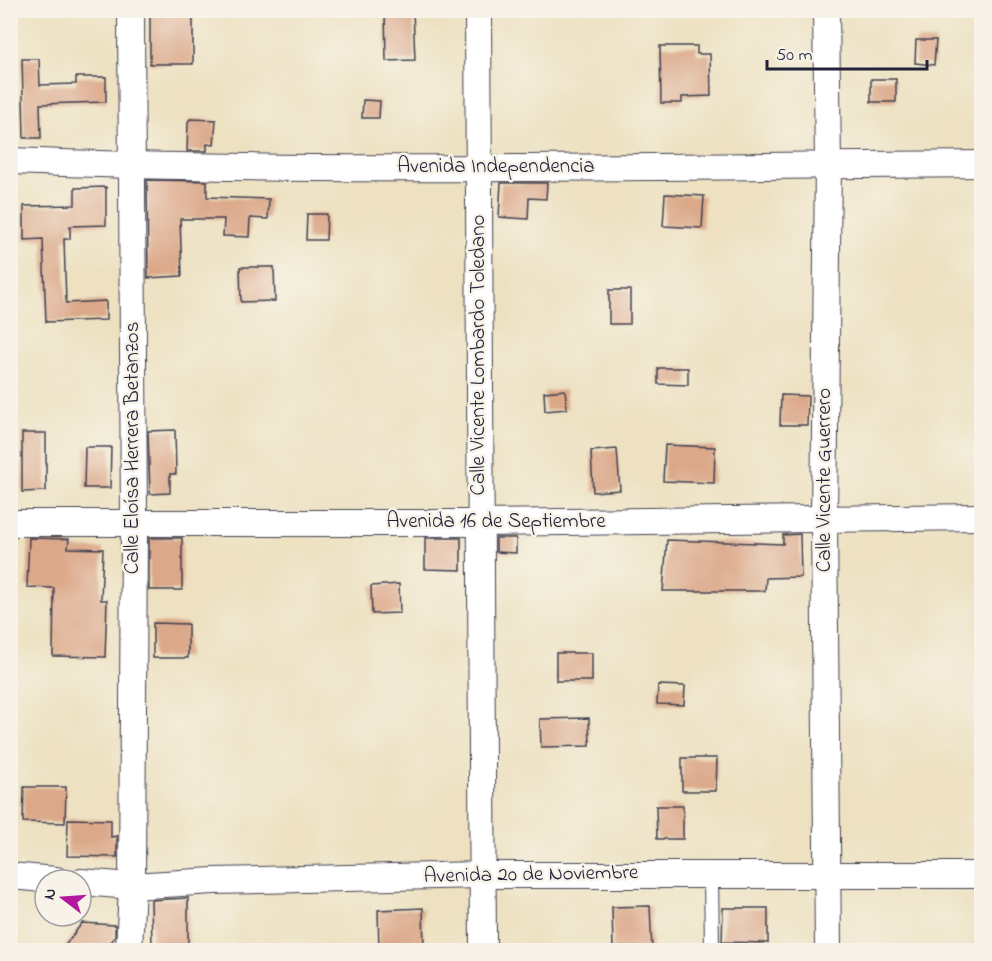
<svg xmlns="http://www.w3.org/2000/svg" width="992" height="961" font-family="'Indie Flower',sans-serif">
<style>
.building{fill:#dba889}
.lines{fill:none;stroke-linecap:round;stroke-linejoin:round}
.lane-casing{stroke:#403f4f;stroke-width:16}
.street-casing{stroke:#403f4f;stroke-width:28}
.lane{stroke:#fff;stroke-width:14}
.street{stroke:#fff;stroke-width:26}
.labels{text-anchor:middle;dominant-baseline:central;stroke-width:5;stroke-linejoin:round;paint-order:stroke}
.street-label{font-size:21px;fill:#22223b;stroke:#f7f3e8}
</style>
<rect width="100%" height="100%" fill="#f7f3e8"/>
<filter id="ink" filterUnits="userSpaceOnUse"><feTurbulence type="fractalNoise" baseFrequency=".0167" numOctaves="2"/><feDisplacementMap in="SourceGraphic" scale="12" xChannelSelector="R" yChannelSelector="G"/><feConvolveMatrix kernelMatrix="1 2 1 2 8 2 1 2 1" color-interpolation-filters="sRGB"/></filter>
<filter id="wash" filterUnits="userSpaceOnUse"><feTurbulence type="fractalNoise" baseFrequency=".008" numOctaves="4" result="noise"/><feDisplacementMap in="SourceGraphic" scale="24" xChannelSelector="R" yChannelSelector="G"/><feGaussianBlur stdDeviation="1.35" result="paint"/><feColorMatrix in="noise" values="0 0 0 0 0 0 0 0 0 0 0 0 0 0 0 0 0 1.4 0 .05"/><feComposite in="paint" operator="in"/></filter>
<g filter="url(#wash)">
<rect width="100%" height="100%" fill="#ede1c1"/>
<g id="blocks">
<g class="building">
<polygon points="150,10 183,10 183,14 193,14 193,64 150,64"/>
<polygon points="385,10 413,10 415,60 386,61"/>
<polygon points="916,40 936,40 934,65 915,63"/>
<polygon points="660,46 697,46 697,54 710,54 711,96 682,97 682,103 661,103"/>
<polygon points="22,59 39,59 40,85 76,84 76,77 106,77 106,102 40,104 41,138 24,138"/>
<rect x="871" y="79" width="25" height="23"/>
<polygon points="363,100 380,101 379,118 362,118"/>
<polygon points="190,119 216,120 214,145 207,144 207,151 187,151 188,122"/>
<polygon points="147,180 207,181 207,197 269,199 268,219 250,218 249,237 223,236 224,219 180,219 182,276 148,278"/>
<polygon points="501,183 547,183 546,199 529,198 528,219 499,217"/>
<polygon points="106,187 106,225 70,226 70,239 64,239 66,303 106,301 106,320 46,322 43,239 24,240 24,206 75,205 75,188"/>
<polygon points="665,194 704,196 702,228 663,226"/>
<polygon points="307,214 327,214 326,240 306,240"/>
<polygon points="240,267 274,267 275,301 241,302"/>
<rect x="609" y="290" width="21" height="34"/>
<polygon points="658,368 688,368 688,385 658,384"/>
<polygon points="565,390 567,409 545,411 544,392"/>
<polygon points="781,395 808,396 807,425 780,425"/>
<polygon points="175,430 176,474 170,474 170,493 150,494 148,431"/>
<polygon points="22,433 46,433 46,491 22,492"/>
<polygon points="665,445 715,447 714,483 663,481"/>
<polygon points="85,447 111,447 110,488 84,488"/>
<polygon points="617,449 620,490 593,492 591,451"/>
<polygon points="800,534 801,577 766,578 765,591 663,591 667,540 783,544 783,535"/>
<polygon points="29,538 69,539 68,548 103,549 101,600 107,600 105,657 53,656 54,588 27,587"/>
<rect x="149" y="538" width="33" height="52"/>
<polygon points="425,538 461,538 461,570 425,569"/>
<polygon points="496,538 516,538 516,553 496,552"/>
<polygon points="399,584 400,613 372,614 371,586"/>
<polygon points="153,623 188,624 188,658 153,658"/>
<rect x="556" y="653" width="36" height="28"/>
<polygon points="658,685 685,686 684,705 657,704"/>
<polygon points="589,718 590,746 541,747 540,719"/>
<polygon points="682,758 717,758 716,791 682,791"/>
<polygon points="24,787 66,787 65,823 23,822"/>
<polygon points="656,806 683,806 683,839 657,839"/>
<polygon points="68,819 111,820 111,837 117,836 117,857 67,856"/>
<polygon points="188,898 188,947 152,946 151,900"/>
<polygon points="650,906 652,951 613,951 612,907"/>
<polygon points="423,908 424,951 379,951 378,910"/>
<polygon points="723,908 768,908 768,943 722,942"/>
<polygon points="82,923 115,925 115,937 104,951 61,951"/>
</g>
</g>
</g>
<g filter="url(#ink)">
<use href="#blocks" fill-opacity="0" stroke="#403f4f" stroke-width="1.5"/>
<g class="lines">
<defs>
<polyline id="lane" points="711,874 712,950"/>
<g id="street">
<polyline points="478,10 483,950"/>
<polyline points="826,10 828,165 824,519 828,950"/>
<path d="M10,161C334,174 658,166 982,164"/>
<polyline points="10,523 481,523 982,517"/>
<polyline points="10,876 56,880"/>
<polyline points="81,882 132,886 213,881 481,875 982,875"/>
<polyline points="129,950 132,886 134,524 131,10"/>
</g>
</defs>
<use href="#lane" class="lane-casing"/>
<use href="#street" class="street-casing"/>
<use href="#lane" class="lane"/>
<use href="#street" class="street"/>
</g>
</g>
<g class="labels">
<g class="street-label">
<text x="496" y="167">Avenida Independencia</text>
<text transform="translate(479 355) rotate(-90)">Calle Vicente Lombardo Toledano</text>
<text transform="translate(133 448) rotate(-90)">Calle Eloísa Herrera Betanzos</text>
<text transform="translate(825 480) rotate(-90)">Calle Vicente Guerrero</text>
<text x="496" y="522">Avenida 16 de Septiembre</text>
<text transform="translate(531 875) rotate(-1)">Avenida 20 de Noviembre</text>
</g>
</g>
<rect width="992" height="961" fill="none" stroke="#f7f3e8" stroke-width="36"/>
<g transform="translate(63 898) rotate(287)"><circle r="28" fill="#f7f3e8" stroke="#a29fa3" stroke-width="1.5"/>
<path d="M0-4.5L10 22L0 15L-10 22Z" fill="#b5179e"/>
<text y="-9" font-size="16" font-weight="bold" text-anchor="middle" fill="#22223b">N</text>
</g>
<path d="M767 60v9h160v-9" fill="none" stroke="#22223b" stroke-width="3"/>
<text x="776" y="60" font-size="18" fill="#22223b" stroke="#f7f3e8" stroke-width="4.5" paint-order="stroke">50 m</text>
</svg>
